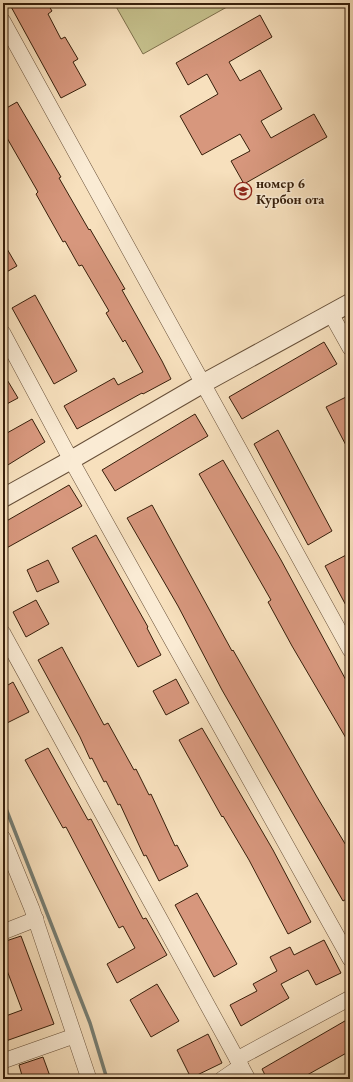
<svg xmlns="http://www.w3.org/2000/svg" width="353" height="1082" font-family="'EB Garamond',serif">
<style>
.green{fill:#c5c08c;stroke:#7e704c}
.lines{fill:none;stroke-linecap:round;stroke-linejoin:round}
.stream{stroke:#757d73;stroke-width:3.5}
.building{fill:#d7977d;stroke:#371f0b}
.minor-casing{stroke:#674f38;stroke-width:16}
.tertiary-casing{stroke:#674f38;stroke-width:20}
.minor{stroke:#faebd4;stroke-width:15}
.tertiary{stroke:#faebd4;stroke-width:18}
.labels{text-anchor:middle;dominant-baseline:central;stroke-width:3;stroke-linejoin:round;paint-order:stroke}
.poi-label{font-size:14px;font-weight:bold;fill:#371f0b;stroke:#faebd4;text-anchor:start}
</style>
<rect width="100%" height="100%" fill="#f7e0bd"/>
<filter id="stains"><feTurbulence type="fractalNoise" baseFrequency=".005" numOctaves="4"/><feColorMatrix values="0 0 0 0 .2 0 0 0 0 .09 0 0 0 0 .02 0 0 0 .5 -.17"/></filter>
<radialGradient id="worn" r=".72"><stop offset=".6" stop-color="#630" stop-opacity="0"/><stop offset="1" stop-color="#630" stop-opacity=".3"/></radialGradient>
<polygon class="green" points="114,3 234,3 143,54"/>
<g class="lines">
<polyline class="stream" points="3,801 90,1023 107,1079"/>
</g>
<g class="building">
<polygon points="9,3 47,3 52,11 48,14 61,39 65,37 78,59 73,62 86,85 61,98"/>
<polygon points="260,15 272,37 229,62 240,81 260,70 282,109 261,121 271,138 314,114 327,137 244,184 231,161 250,151 240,134 202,155 180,116 218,94 207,74 188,85 176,63"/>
<polygon points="17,102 61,177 59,178 89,230 90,229 125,289 122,290 162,361 171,379 143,394 142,393 77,429 64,406 114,378 118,385 143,372 125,340 123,342 106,313 109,311 82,265 79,266 65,241 63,242 36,194 38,192 7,138 3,141 3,110"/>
<polygon points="3,242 17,266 3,274"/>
<polygon points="35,295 77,371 54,384 12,308"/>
<polygon points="324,342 337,364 242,419 229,397"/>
<polygon points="3,373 18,398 3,406"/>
<polygon points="350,395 350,453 326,407"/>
<polygon points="195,414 208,436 115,491 102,470"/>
<polygon points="32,419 45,442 3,468 3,437 8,434 7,433"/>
<polygon points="278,430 332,531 308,545 254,444"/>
<polygon points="223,460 281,560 347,682 350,680 350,745 292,646 268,602 271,600 199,474"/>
<polygon points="69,485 82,506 3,550 3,523"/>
<polygon points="152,505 232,651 233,650 317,797 350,852 350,897 343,901 222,690 178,606 127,518"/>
<polygon points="96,535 148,627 147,628 161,655 138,667 72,548"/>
<polygon points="350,553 350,613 325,566"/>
<polygon points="48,560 59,582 37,592 27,570"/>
<polygon points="36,600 49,624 26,637 13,612"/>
<polygon points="62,647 104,725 108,723 134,770 136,769 149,795 151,794 175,846 177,845 188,866 159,881 146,855 144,856 120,804 118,805 106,781 104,782 92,758 90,759 80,737 38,660"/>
<polygon points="176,679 189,703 166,715 153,691"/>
<polygon points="13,682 29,712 3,725 3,688"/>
<polygon points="202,728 273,850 311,922 288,934 249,860 223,816 222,817 179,740"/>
<polygon points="48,748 88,820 91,819 143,919 146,918 167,955 117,983 107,964 135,948 123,926 119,928 66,827 63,828 25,760"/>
<polygon points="197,893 237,964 214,977 175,905"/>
<polygon points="21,936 54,1024 3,1042 3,1017 22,1010 3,960 3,942"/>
<polygon points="324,940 341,973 316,985 308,970 281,984 289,998 241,1026 230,1005 257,991 253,984 277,971 270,957 290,947 294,955"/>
<polygon points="157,984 179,1021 151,1037 130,1000"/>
<polygon points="350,1018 350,1051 300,1079 267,1079 262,1069"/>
<polygon points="208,1034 222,1063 191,1078 177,1050"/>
<polygon points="43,1057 51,1079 23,1079 19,1065"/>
</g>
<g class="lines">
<defs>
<g id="minor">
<polyline points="3,21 350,650"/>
<polyline points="331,314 350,348"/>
<polyline points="3,333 71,460 350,959"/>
<polyline points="3,633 248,1079"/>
<polyline points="3,838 32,909 89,1079"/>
<polyline points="3,932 36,919"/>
<polyline points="237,1059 350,998"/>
<polyline points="3,1061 74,1036"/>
<polyline points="222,1079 241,1066"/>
</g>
<polyline id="tertiary" points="3,498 71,460 202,384 350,303"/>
</defs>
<use href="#minor" class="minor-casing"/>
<use href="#tertiary" class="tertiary-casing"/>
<use href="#minor" class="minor"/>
<use href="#tertiary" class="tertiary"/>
</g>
<defs>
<symbol id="school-ring" viewBox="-11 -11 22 22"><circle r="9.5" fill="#faebd4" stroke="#8f2418" stroke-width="1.5"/><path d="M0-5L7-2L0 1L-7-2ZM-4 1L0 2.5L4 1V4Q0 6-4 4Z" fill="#8f2418"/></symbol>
</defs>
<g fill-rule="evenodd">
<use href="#school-ring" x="233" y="181" width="20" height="20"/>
</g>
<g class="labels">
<g class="poi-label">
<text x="256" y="183">номер 6<tspan x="256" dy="16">Курбон ота</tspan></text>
</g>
</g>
<rect width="353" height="1082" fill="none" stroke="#f7e0bd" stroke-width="16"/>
<rect x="4" y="4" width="345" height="1074" fill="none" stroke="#371f0b" stroke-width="2"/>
<rect x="8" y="8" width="337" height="1066" fill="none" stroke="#371f0b"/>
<rect width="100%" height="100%" filter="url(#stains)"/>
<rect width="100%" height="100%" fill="url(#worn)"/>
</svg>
